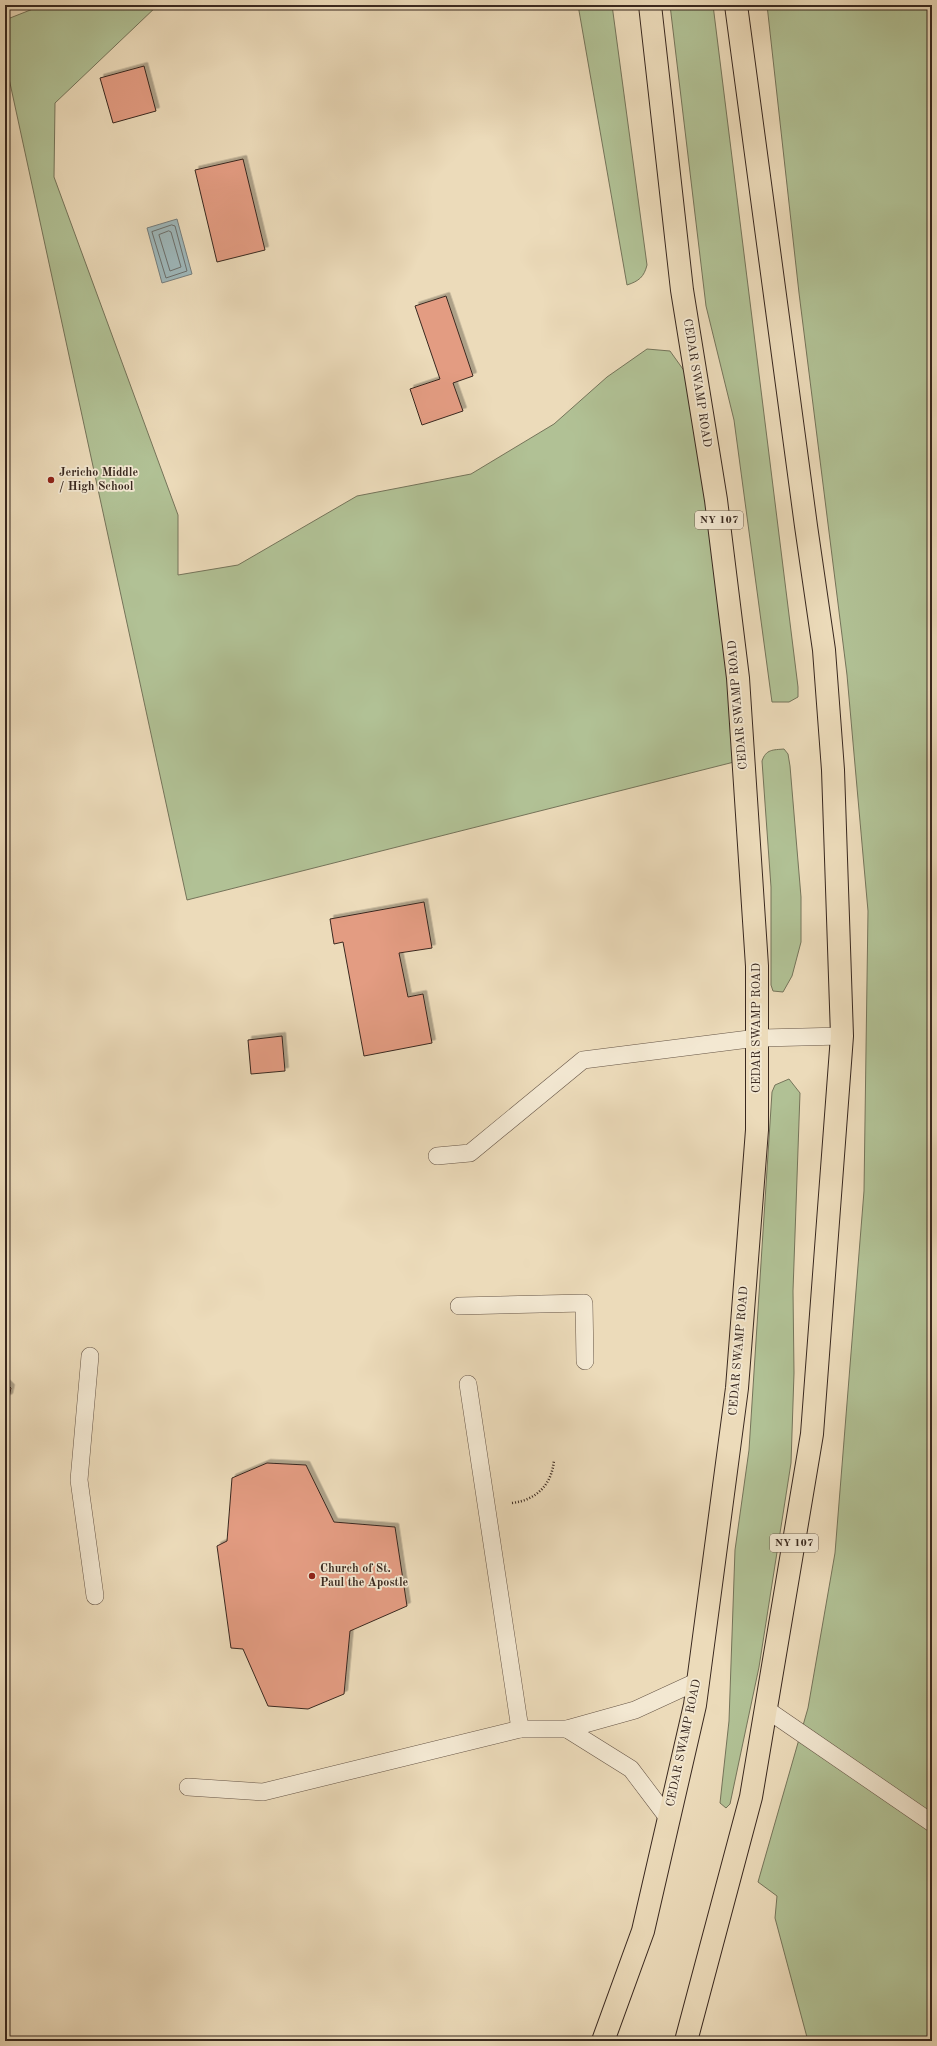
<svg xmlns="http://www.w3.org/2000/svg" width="937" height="2046" font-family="'Old Standard TT',serif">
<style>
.green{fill:#b1c195;stroke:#75745a}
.water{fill:#9eb8bb;stroke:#767e7d}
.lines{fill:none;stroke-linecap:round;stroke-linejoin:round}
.shore{stroke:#6c706d;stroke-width:1}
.building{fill:#e39c82;stroke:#39281f;filter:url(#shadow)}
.service-casing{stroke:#665546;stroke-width:18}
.primary-casing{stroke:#39281f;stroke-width:24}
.path{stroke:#39281f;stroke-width:2.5;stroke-dasharray:1 2;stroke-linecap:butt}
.service{stroke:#f3e8d2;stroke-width:17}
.primary{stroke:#ecdbba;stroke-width:22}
.poi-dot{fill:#8f2418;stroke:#f3e8d2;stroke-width:1.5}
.labels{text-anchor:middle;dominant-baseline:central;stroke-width:3.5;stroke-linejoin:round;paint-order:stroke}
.shield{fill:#f3e8d2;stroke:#716255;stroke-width:1}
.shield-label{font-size:11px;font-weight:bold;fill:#39281f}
.street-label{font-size:12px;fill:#39281f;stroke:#f3e8d2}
.poi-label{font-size:12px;font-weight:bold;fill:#39281f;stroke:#f3e8d2;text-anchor:start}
</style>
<defs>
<filter id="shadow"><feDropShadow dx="3.5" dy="-3.5" stdDeviation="0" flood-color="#0004"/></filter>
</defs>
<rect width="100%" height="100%" fill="#ecdbba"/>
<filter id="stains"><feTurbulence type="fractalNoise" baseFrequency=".005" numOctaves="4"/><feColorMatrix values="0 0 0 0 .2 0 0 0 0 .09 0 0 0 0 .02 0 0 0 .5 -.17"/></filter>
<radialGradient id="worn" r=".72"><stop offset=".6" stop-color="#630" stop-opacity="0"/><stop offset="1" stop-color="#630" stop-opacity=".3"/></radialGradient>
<g class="green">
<polygon points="43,5 158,5 55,103 54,177 178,515 178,575 238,565 357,496 471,474 554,424 607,377 647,349 670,351 685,372 706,478 738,761 187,900 5,60 5,20"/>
<path d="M578,5H612L647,265C644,277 639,281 627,285Z"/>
<polygon points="670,5 713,5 798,687 798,697 789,702 772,702 771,695 734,420 706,306"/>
<polygon points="767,5 932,5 932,2041 808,2041 775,1918 777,1896 758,1882 808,1708 835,1553 864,1191 868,911 847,675 799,293"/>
<path d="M784,749L788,754L790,766L801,897V942L792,976L783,992L773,991L771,985V887L762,761C766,749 773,750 784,749Z"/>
<polygon points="789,1079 800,1093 793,1291 794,1373 791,1463 759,1667 730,1804 726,1808 720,1803 729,1721 735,1550 749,1450 772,1092 775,1085"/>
</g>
<polygon class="water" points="177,219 192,274 162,283 147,228"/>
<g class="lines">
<g class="shore">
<polygon points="172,225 175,226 187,271 166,278 152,232"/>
<polygon points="169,231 171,232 181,267 170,271 159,235"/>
</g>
</g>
<g class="building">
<polygon points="144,66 156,111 113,123 100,78"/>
<polygon points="243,159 265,250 217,262 195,170"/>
<polygon points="446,296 473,376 453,383 463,411 422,425 410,389 440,379 415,306"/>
<polygon points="424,902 432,948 399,953 408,997 423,994 432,1043 364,1056 343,942 334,944 330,919"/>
<polygon points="282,1036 285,1071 251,1074 248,1040"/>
<polygon points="5,1382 11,1388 9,1397 5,1399"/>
<polygon points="267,1463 306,1465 334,1522 395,1527 407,1606 350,1631 344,1694 308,1709 268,1706 243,1649 231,1648 217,1546 227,1541 232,1478"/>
</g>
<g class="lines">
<defs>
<g id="service">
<polyline points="437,1156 470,1153 583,1060 757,1038 842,1036"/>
<polyline points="459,1306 584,1303 585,1361"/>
<polyline points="90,1356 79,1480 95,1596"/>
<polyline points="468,1384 520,1729"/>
<polyline points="766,1709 932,1823"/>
<polyline points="567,1729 631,1769 668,1818"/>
<polyline points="188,1787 263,1792 520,1729 567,1729 635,1710 698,1681"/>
</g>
<g id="primary">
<polyline points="603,2041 643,1931 695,1705 737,1388 757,1130 757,966 738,678 716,500 682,290 650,5"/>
<polyline points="686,2041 751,1797 812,1434 842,1036 833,770 824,650 806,526 736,5"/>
</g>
</defs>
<use href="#service" class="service-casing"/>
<use href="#primary" class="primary-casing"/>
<path class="path" d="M512,1503C537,1500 552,1484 554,1460"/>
<use href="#service" class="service"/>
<use href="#primary" class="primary"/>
</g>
<g class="poi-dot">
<circle cx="51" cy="480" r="4"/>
<circle cx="312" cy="1576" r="4"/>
</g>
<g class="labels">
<g class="shield">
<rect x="695" y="511" width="48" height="18" rx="3"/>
<rect x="770" y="1534" width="48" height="18" rx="3"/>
</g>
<g class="shield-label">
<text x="719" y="520">NY 107</text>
<text x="794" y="1543">NY 107</text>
</g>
<g class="street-label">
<text transform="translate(697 383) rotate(81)">CEDAR SWAMP ROAD</text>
<text transform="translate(738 705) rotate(-95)">CEDAR SWAMP ROAD</text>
<text transform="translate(757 1028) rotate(-90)">CEDAR SWAMP ROAD</text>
<text transform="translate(739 1351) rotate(-85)">CEDAR SWAMP ROAD</text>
<text transform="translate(684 1743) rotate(-78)">CEDAR SWAMP ROAD</text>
</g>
<g class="poi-label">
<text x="59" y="473">Jericho Middle<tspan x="59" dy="14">/ High School</tspan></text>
<text x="320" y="1569">Church of St.<tspan x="320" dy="14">Paul the Apostle</tspan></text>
</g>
</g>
<rect width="937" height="2046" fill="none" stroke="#ecdbba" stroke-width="20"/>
<rect x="6" y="6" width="925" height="2034" fill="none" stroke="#39281f" stroke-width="2"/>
<rect x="10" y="10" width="917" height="2026" fill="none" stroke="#39281f"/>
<rect width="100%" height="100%" filter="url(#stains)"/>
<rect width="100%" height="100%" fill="url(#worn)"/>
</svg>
